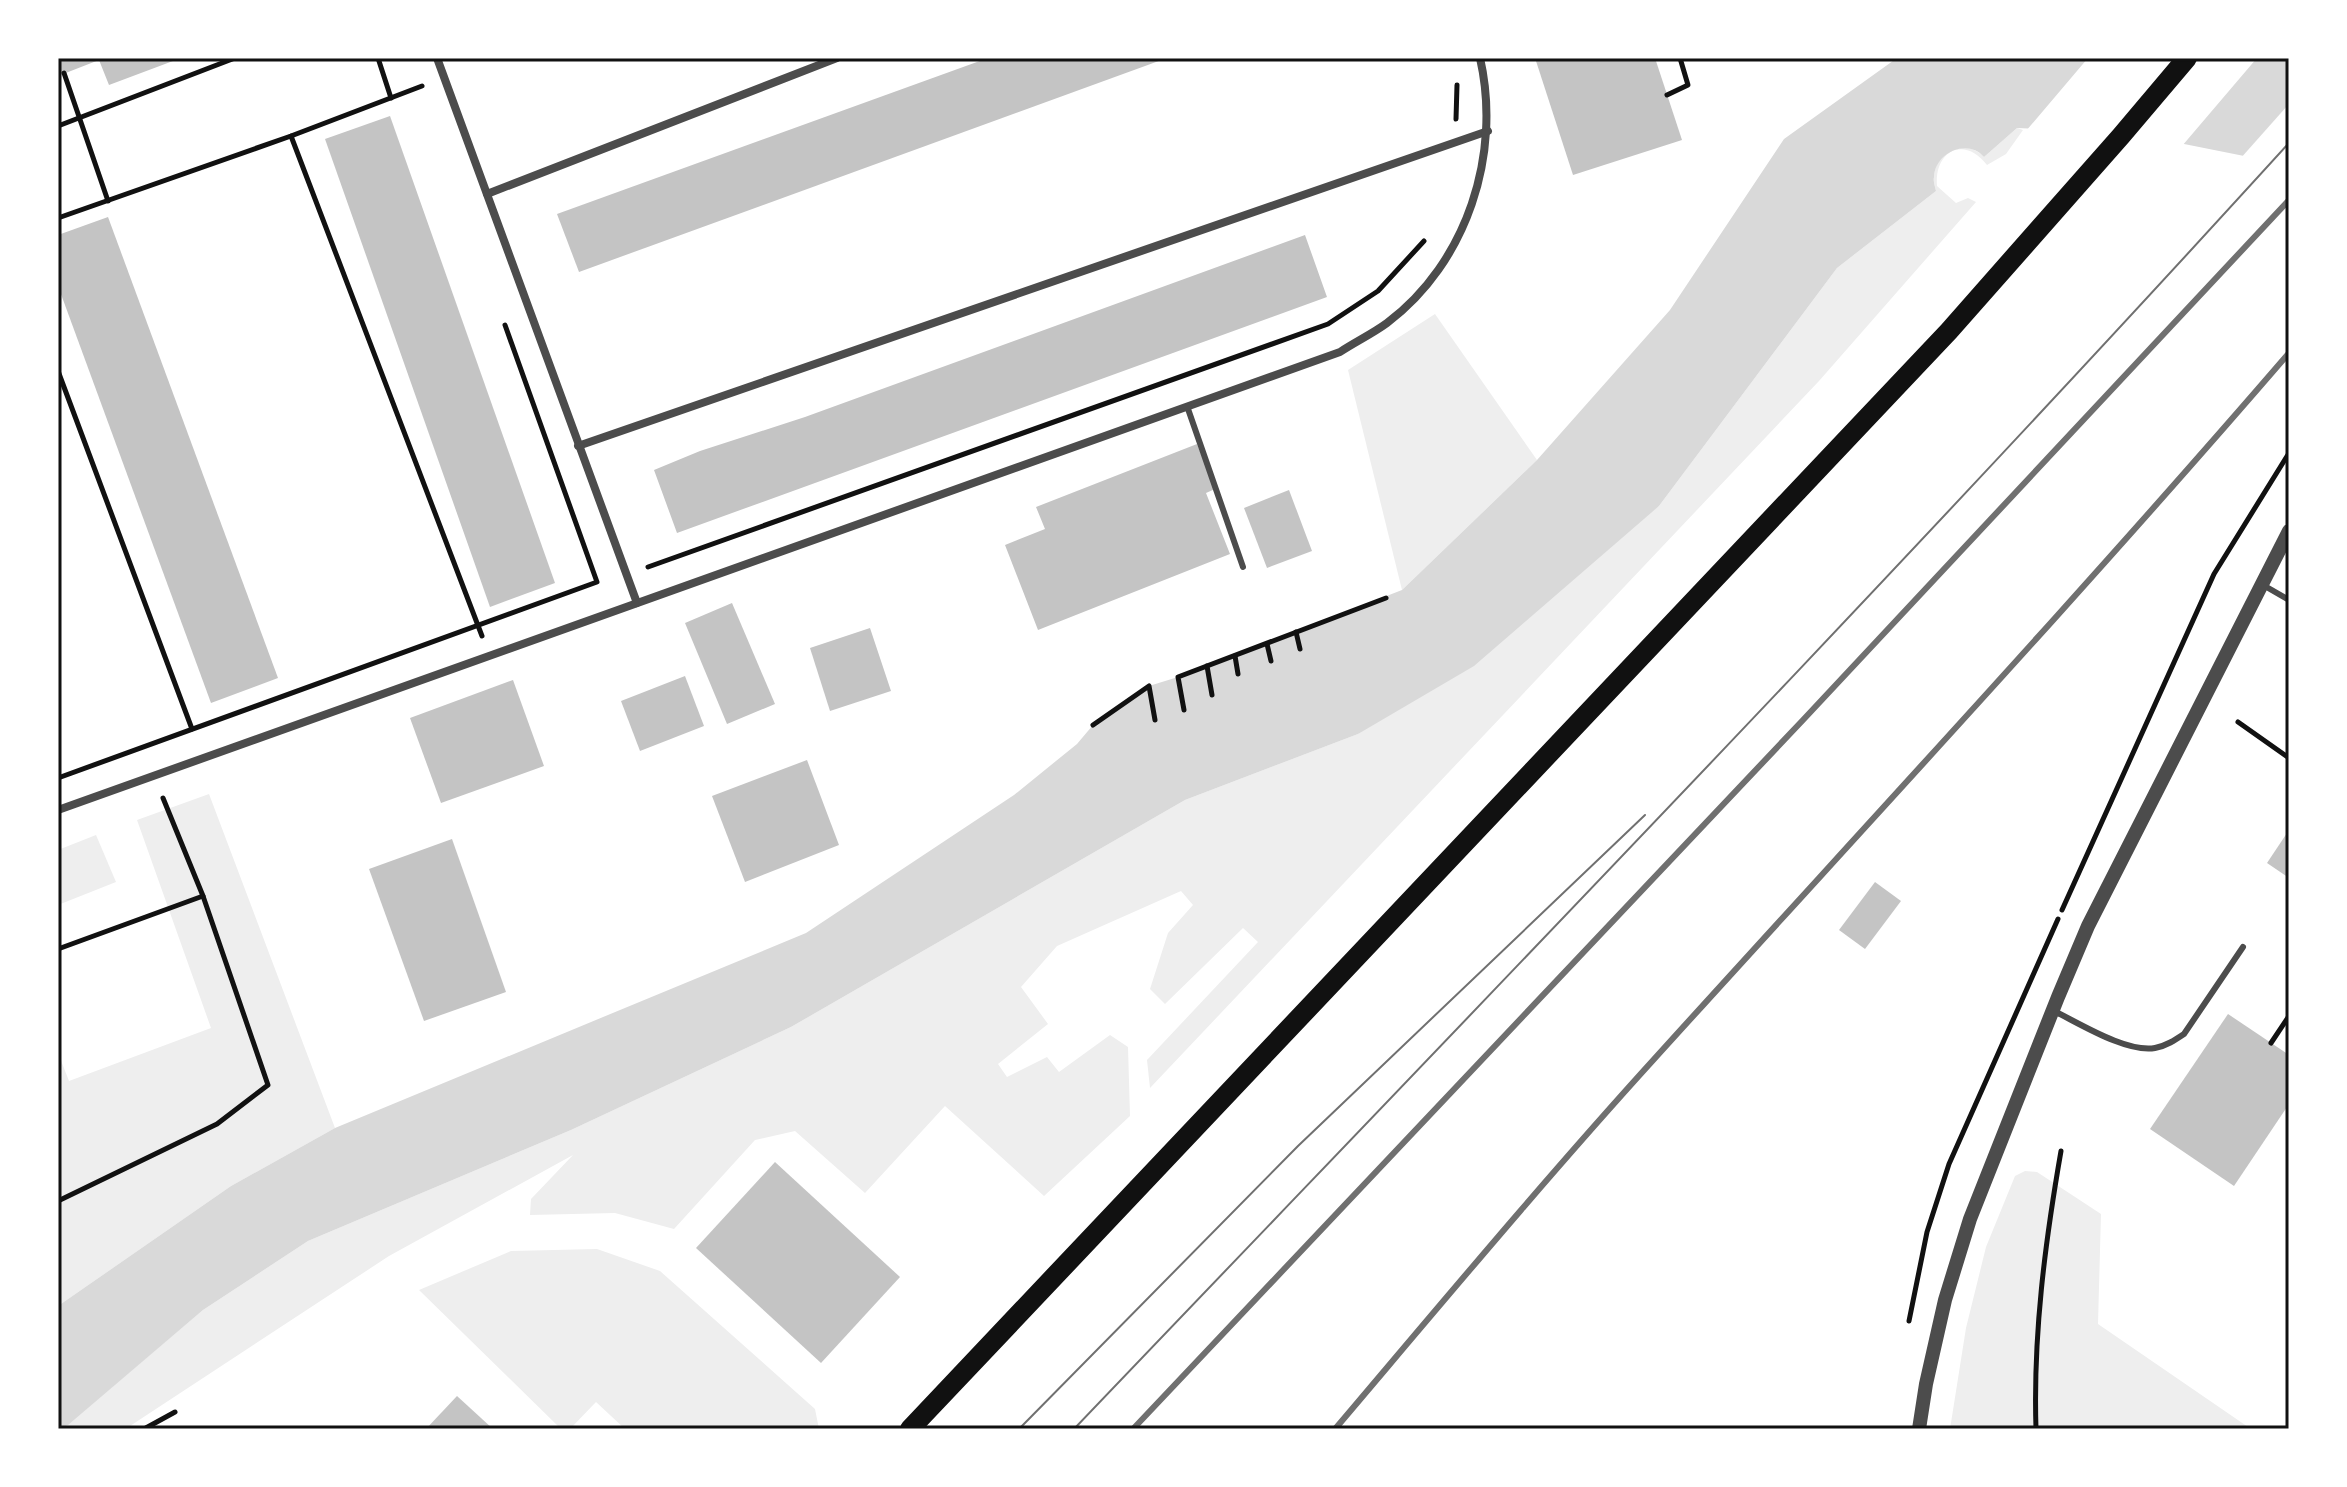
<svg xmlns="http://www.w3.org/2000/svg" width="2347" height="1487" font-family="'IBM Plex Sans',sans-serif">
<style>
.green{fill:#eee}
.water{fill:#d9d9d9}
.pier{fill:#fff}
.building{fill:#c4c4c4}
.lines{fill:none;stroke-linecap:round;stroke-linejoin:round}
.path{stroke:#111;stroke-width:5}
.service{stroke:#4c4c4c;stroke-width:6}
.minor{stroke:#4c4c4c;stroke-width:8}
.tertiary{stroke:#4c4c4c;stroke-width:14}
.primary{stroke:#111;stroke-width:20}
.tram{stroke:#707070;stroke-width:2}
.rail{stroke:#707070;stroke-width:6}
.neatline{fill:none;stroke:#111;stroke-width:3}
</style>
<rect width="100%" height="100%" fill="#fff"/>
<g class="green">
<path d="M2017,128L2023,130L2006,154L1987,165C1964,135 1934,151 1937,186L1956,203L1968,198L1976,202L1819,381L1150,1088L1147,1060L1258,942L1243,928L1165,1004L1150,989L1168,933L1193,905L1181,891L1057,946L1021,987L1048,1024L998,1064L1007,1077L1047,1057L1059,1072L1110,1035L1128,1047L1130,1116L1044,1196L945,1106L865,1193L795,1131L755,1140L674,1229L615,1213L530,1215L531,1199L573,1155L389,1256L130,1426L132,1429H62L203,1310L308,1241L571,1130L791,1027L1185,800L1358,734L1659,506L1837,268L1936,191C1935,186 1933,182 1934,177C1935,151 1967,138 1984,157Z"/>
<polygon points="1435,314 1537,460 1402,590 1348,370"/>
<polygon points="209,794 335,1128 231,1186 58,1306 58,1053 69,1081 211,1028 137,820"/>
<polygon points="96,835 116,882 58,905 58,850"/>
<polygon points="2025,1171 2037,1172 2101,1214 2098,1324 2251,1429 1950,1429 1966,1328 1986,1247 2015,1176"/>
<polygon points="597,1249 660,1271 815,1409 819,1429 625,1429 596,1402 570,1429 561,1429 419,1290 511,1251"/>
</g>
<path class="water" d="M1897,58H2289V165L2134,134L2017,128L1984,157C1968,138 1935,152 1934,177C1933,182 1935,186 1936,191L1837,268L1659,506L1474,666L1358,734L1185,800L791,1027L571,1130L308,1241L203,1310L68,1425L58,1429V1306L231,1186L335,1128L806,933L1014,795L1077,744L1093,725L1149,686L1178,677L1402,590L1537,460L1670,310L1784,139Z"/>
<g class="pier">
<polygon points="2088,58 2257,58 2182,146 2121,136 2026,131"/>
<polygon points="2289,104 2289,169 2240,159"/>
</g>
<g class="building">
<polygon points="58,58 181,58 109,85 99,60 58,76"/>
<polygon points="988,58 1167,58 579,272 557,214"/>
<polygon points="1545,58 1655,58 1682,140 1573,175 1536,61"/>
<polygon points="390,116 555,583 490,607 325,139"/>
<polygon points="108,217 278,678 211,703 58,286 58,235"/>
<polygon points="1305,235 1327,297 677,533 654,470 700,451 805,417"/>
<polygon points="1197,444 1215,489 1206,493 1230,554 1038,630 1005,545 1045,529 1036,507"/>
<polygon points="1289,490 1312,551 1267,568 1244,508"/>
<polygon points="732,603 775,704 727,724 685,623"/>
<polygon points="870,628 891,691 830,711 810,648"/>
<polygon points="685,676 704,726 640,751 621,701"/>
<polygon points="513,680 544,766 441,803 410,718"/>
<polygon points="807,760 839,845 745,882 712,796"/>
<polygon points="2289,830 2289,878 2267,863"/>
<polygon points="452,839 506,992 424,1021 369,869"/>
<polygon points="1875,882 1901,901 1865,949 1839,930"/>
<polygon points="2228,1014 2289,1055 2289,1104 2234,1186 2150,1129"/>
<polygon points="775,1162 900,1277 821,1363 696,1248"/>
<polygon points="457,1396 493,1429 426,1429"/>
</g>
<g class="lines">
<g class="path">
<polyline points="378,58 391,98"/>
<polyline points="64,73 108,201"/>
<polyline points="1667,95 1688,85 1680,58"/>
<polyline points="1456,119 1457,85"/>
<polyline points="58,126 235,58"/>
<polyline points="291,136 482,636"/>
<polyline points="58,218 291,136 422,86"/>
<polyline points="58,371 192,729"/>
<polyline points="648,567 1328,324 1378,291 1424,241"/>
<polyline points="1296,632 1300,649"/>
<polyline points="1267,644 1271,661"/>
<polyline points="1235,656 1238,674"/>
<polyline points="1207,666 1212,695"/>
<polyline points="1184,710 1178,677 1386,598"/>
<polyline points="2238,722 2289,758"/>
<polyline points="1093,725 1149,686 1155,720"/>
<polyline points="58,778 597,582 505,325"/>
<polyline points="2062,910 2214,574 2289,453"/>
<polyline points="58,949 203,896"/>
<polyline points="2271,1043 2289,1016"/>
<polyline points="58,1201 217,1124 268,1085 203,896 163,798"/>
<polyline points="1909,1321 1927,1232 1949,1164 2058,919"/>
<polyline points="144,1429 175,1412"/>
<path d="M2036,1429C2033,1335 2045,1243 2061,1151"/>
</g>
<g class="service">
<polyline points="1187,406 1243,567"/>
<polyline points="2263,585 2289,600"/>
<path d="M2052,1010C2079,1023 2126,1053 2155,1048C2166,1046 2175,1040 2184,1034L2243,947"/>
</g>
<g class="minor">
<polyline points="437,58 637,603"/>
<polyline points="487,194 837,58"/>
<polyline points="578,446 1488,131"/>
<path d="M58,810L1340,352C1355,342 1372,334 1387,323C1467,263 1502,154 1480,58"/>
</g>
<polyline class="tertiary" points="1919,1429 1926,1384 1945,1300 1970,1219 2058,997 2088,926 2289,531"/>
<polyline class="primary" points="910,1429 1949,331 2121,136 2187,58"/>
<g class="tram">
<polyline points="1019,1429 1298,1146 1645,815"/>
<path d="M1074,1429C1481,1003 1892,579 2289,143"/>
</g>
<g class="rail">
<polyline points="1133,1429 1803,720 2289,200"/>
<path d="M1335,1429C1441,1304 1546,1178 1656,1057C1868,823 2083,592 2289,353"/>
</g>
</g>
<rect width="2347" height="1487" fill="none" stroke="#ffffff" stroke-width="120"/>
<rect x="60" y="60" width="2227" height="1367" class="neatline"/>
</svg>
